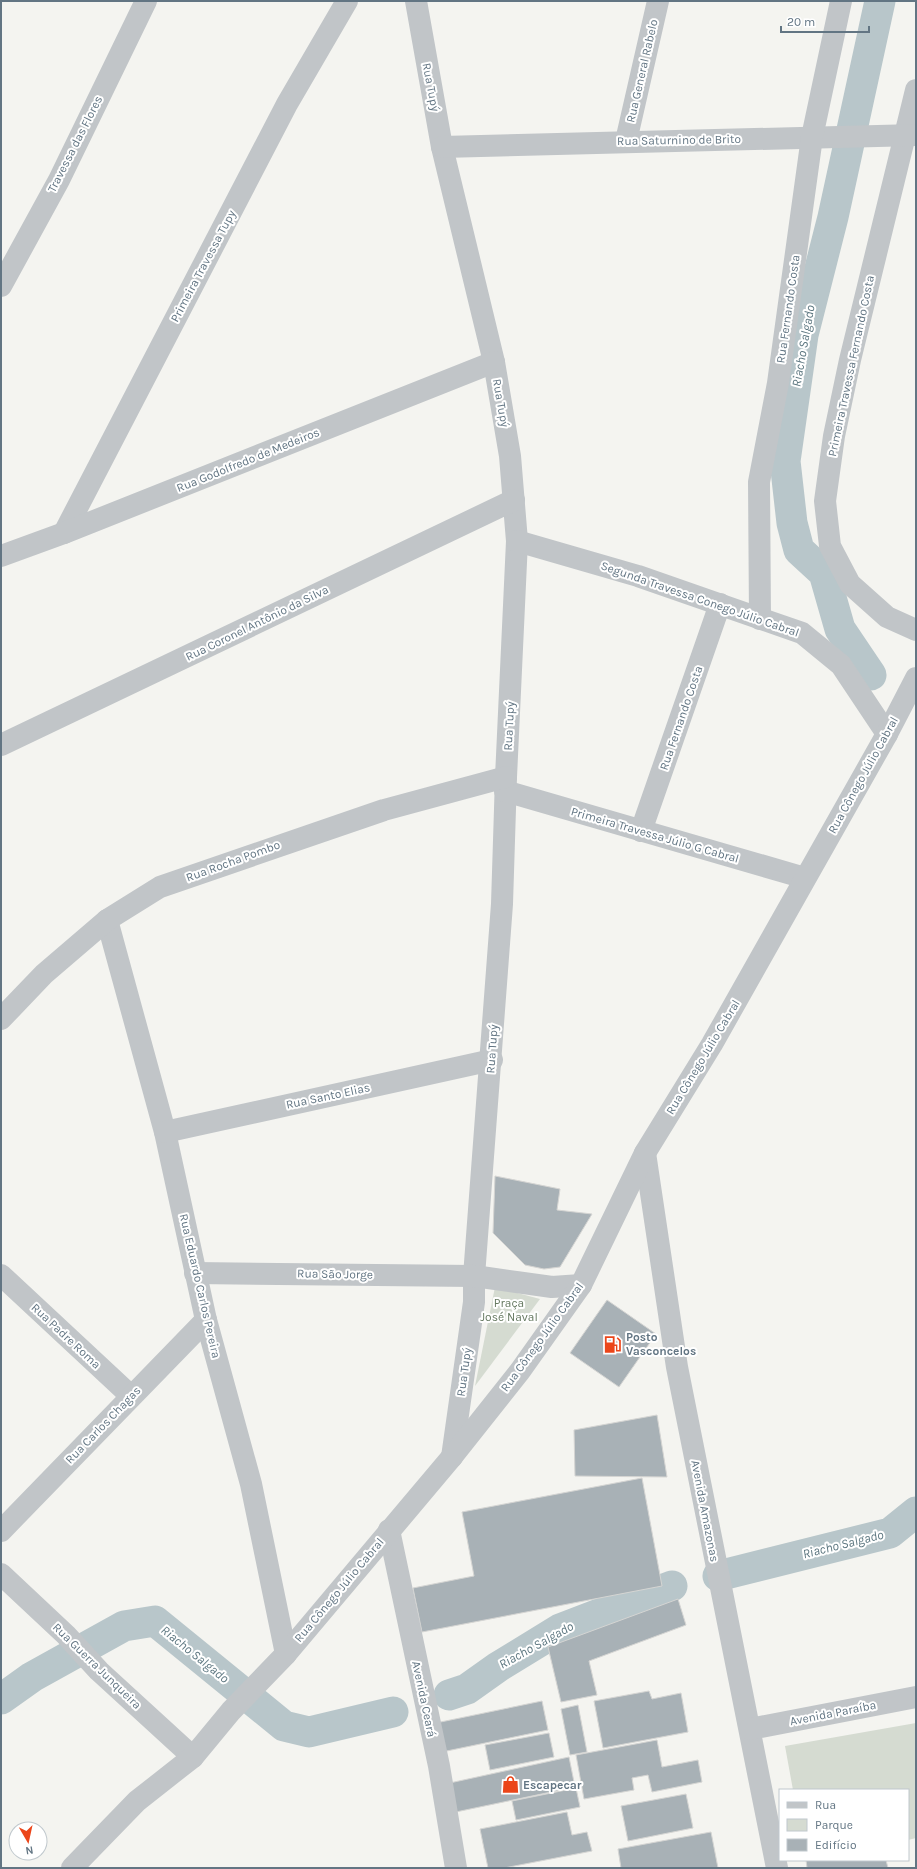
<svg xmlns="http://www.w3.org/2000/svg" width="917" height="1869" font-family="Karla,sans-serif">
<style>
.green{fill:#d5dbd1}
.lines{fill:none;stroke-linecap:round;stroke-linejoin:round}
.canal{stroke:#b8c6ca;stroke-width:31}
.building{fill:#a8b1b6;stroke:#d5d5d3}
.minor{stroke:#c1c5c8;stroke-width:22}
.labels{text-anchor:middle;dominant-baseline:central;stroke-width:4;stroke-linejoin:round;paint-order:stroke}
.street-label{font-size:12px;fill:#627583;stroke:#fff}
.park-label{font-size:12px;fill:#667961;stroke:#fff}
.poi-label{font-size:12px;font-weight:bold;fill:#627583;stroke:#fff;text-anchor:start}
.water-label{font-size:13px;font-style:italic;fill:#5d7780;stroke:#fff}
</style>
<rect width="100%" height="100%" fill="#f4f4f0"/>
<g class="green">
<polygon points="495,1287 540,1299 475,1386"/>
<polygon points="916,1723 916,1838 908,1840 908,1790 793,1790 785,1746"/>
</g>
<g class="lines">
<g class="canal">
<polyline points="871,675 840,629 824,573 799,550 792,523 785,461 803,335 833,217 880,1"/>
<polyline points="718,1576 890,1533 916,1512"/>
<polyline points="449,1695 467,1689 498,1667 560,1629 672,1586"/>
<polyline points="1,1699 32,1677 124,1626 155,1621 284,1726 309,1732 393,1712"/>
</g>
</g>
<g class="building">
<polygon points="495,1176 560,1189 557,1210 592,1214 560,1267 544,1269 525,1265 493,1233"/>
<polygon points="607,1300 656,1334 619,1387 570,1353"/>
<polygon points="657,1415 667,1477 575,1476 574,1430"/>
<polygon points="642,1478 662,1586 422,1632 413,1588 474,1576 462,1512"/>
<polygon points="678,1599 686,1625 589,1661 597,1695 561,1702 548,1647"/>
<polygon points="649,1691 652,1699 681,1693 688,1732 603,1748 594,1701"/>
<polygon points="542,1701 548,1730 437,1753 431,1724"/>
<polygon points="578,1705 587,1752 570,1755 561,1709"/>
<polygon points="549,1733 554,1757 490,1770 485,1745"/>
<polygon points="657,1740 662,1767 698,1760 702,1782 652,1792 648,1775 632,1778 634,1790 584,1799 576,1755"/>
<polygon points="569,1757 575,1787 451,1813 445,1784"/>
<polygon points="576,1788 580,1807 516,1820 512,1801"/>
<polygon points="686,1794 693,1828 628,1841 621,1806"/>
<polygon points="567,1812 572,1835 587,1832 592,1851 504,1868 488,1868 480,1829"/>
<polygon points="711,1832 718,1868 621,1868 618,1849"/>
<polygon points="806,1860 886,1860 888,1868 807,1868"/>
</g>
<g class="lines">
<g class="minor">
<polyline points="416,1 442,147 494,362 510,456 517,541 506,777 502,904 474,1276 474,1302 452,1457"/>
<polyline points="916,90 850,360 834,436 825,501 830,546 850,584 887,617 916,630"/>
<polyline points="626,141 658,1"/>
<polyline points="442,147 916,135"/>
<polyline points="1,286 59,180 146,1"/>
<polyline points="64,533 287,104 347,1"/>
<polyline points="517,541 638,576 802,633 841,665 887,734"/>
<polyline points="1,556 64,533 494,362"/>
<polyline points="760,619 759,482 778,383 812,137 841,1"/>
<polyline points="1,745 514,500"/>
<polyline points="505,791 805,878"/>
<polyline points="641,831 720,604"/>
<polyline points="107,920 165,1132 206,1320 251,1484 286,1654"/>
<polyline points="1,1019 44,974 107,920 160,887 384,810 506,777"/>
<polyline points="165,1132 492,1060"/>
<polyline points="645,1153 677,1367 777,1868"/>
<polyline points="195,1273 474,1276 552,1287 581,1285"/>
<polyline points="1,1275 131,1396"/>
<polyline points="389,1530 439,1766 456,1868"/>
<polyline points="1,1531 206,1320"/>
<polyline points="1,1574 66,1635 99,1671 193,1757"/>
<polyline points="750,1729 916,1697"/>
<polyline points="72,1868 137,1801 193,1757 231,1711 286,1654 451,1458 520,1371 581,1285 645,1153 712,1044 887,734 916,678"/>
</g>
</g>
<defs>
<symbol id="fuel-bare" viewBox="-9 -9 18 18"><path d="M-5.5-6h7V0h2V4h1.3V-2.5L3-4.5l.8-.8L6-3V5H2.5V1h-1V6h-7ZM-4.2-4.7v3.2H.2V-4.7Z" fill="#eb4519" stroke="#fff" stroke-width="2.5" paint-order="stroke"/></symbol>
<symbol id="shop-bare" viewBox="-9 -9 18 18"><path d="M-5-2.5h2.3a2.7 3.5 0 0 1 5.4 0H5L5.5 6h-11ZM-1.5-2.5h3a1.5 2.3 0 0 0-3 0Z" fill="#eb4519" stroke="#fff" stroke-width="2.5" paint-order="stroke"/></symbol>
</defs>
<g fill-rule="evenodd">
<use href="#fuel-bare" x="600" y="1332" width="25" height="25"/>
<use href="#shop-bare" x="498" y="1772" width="25" height="25"/>
</g>
<g class="labels">
<g class="street-label">
<text transform="translate(642 71) rotate(-77)">Rua General Rabelo</text>
<text transform="translate(431 87) rotate(79)">Rua Tupý</text>
<text transform="translate(679 140) rotate(-1)">Rua Saturnino de Brito</text>
<text transform="translate(75 144) rotate(-63)">Travessa das Flores</text>
<text transform="translate(203 266) rotate(-62)">Primeira Travessa Tupy</text>
<text transform="translate(788 309) rotate(-82)">Rua Fernando Costa</text>
<text transform="translate(851 366) rotate(-78)">Primeira Travessa Fernando Costa</text>
<text transform="translate(501 403) rotate(80)">Rua Tupý</text>
<text transform="translate(248 460) rotate(-22)">Rua Godolfredo de Medeiros</text>
<text transform="translate(700 599) rotate(19)">Segunda Travessa Conego Júlio Cabral</text>
<text transform="translate(257 623) rotate(-26)">Rua Coronel Antônio da Silva</text>
<text transform="translate(681 718) rotate(-71)">Rua Fernando Costa</text>
<text transform="translate(509 726) rotate(-87)">Rua Tupý</text>
<text transform="translate(863 775) rotate(-61)">Rua Cônego Júlio Cabral</text>
<text transform="translate(655 835) rotate(16)">Primeira Travessa Júlio G Cabral</text>
<text transform="translate(233 861) rotate(-20)">Rua Rocha Pombo</text>
<text transform="translate(492 1049) rotate(-86)">Rua Tupý</text>
<text transform="translate(703 1057) rotate(-59)">Rua Cônego Júlio Cabral</text>
<text transform="translate(328 1096) rotate(-12)">Rua Santo Elias</text>
<text transform="translate(335 1274) rotate(1)">Rua São Jorge</text>
<text transform="translate(200 1286) rotate(77)">Rua Eduardo Carlos Pereira</text>
<text transform="translate(66 1336) rotate(43)">Rua Padre Roma</text>
<text transform="translate(542 1337) rotate(-54)">Rua Cônego Júlio Cabral</text>
<text transform="translate(464 1372) rotate(-82)">Rua Tupý</text>
<text transform="translate(103 1425) rotate(-46)">Rua Carlos Chagas</text>
<text transform="translate(705 1511) rotate(79)">Avenida Amazonas</text>
<text transform="translate(339 1590) rotate(-50)">Rua Cônego Júlio Cabral</text>
<text transform="translate(97 1666) rotate(44)">Rua Guerra Junqueira</text>
<text transform="translate(424 1699) rotate(78)">Avenida Ceará</text>
<text transform="translate(833 1713) rotate(-11)">Avenida Paraíba</text>
</g>
<g class="park-label">
<text x="509" y="1303">Praça<tspan x="509" dy="14">José Naval</tspan></text>
</g>
<g class="poi-label">
<text x="626" y="1337">Posto<tspan x="626" dy="14">Vasconcelos</tspan></text>
<text x="523" y="1785">Escapecar</text>
</g>
<g class="water-label">
<text transform="translate(803 346) rotate(-80)">Riacho Salgado</text>
<text transform="translate(843 1544) rotate(-14)">Riacho Salgado</text>
<text transform="translate(536 1645) rotate(-29)">Riacho Salgado</text>
<text transform="translate(195 1654) rotate(39)">Riacho Salgado</text>
</g>
</g>
<rect width="917" height="1869" fill="none" stroke="#627583" stroke-width="4"/>
<rect x="779" y="1789" width="130" height="72" fill="#ffffff" stroke="#c0c8cd"/>
<rect x="787" y="1802" width="20" height="6" fill="#c1c5c8" stroke="#c0c8cd"/>
<text x="815" y="1809" font-size="12" fill="#627583">Rua</text>
<rect x="787" y="1819" width="20" height="12" fill="#d5dbd1" stroke="#c0c8cd"/>
<text x="815" y="1829" font-size="12" fill="#627583">Parque</text>
<rect x="787" y="1839" width="20" height="12" fill="#a8b1b6" stroke="#c0c8cd"/>
<text x="815" y="1849" font-size="12" fill="#627583">Edifício</text>
<g transform="translate(28 1841) rotate(171)"><circle r="19" fill="#ffffff" stroke="#c0c8cd"/>
<path d="M0-3L7 15L0 10L-7 15Z" fill="#eb4519"/>
<text y="-6" font-size="11" font-weight="bold" text-anchor="middle" fill="#627583">N</text>
</g>
<path d="M781 26v6h88v-6" fill="none" stroke="#627583" stroke-width="2"/>
<text x="787" y="26" font-size="12" fill="#627583" stroke="#ffffff" stroke-width="3" paint-order="stroke">20 m</text>
</svg>
